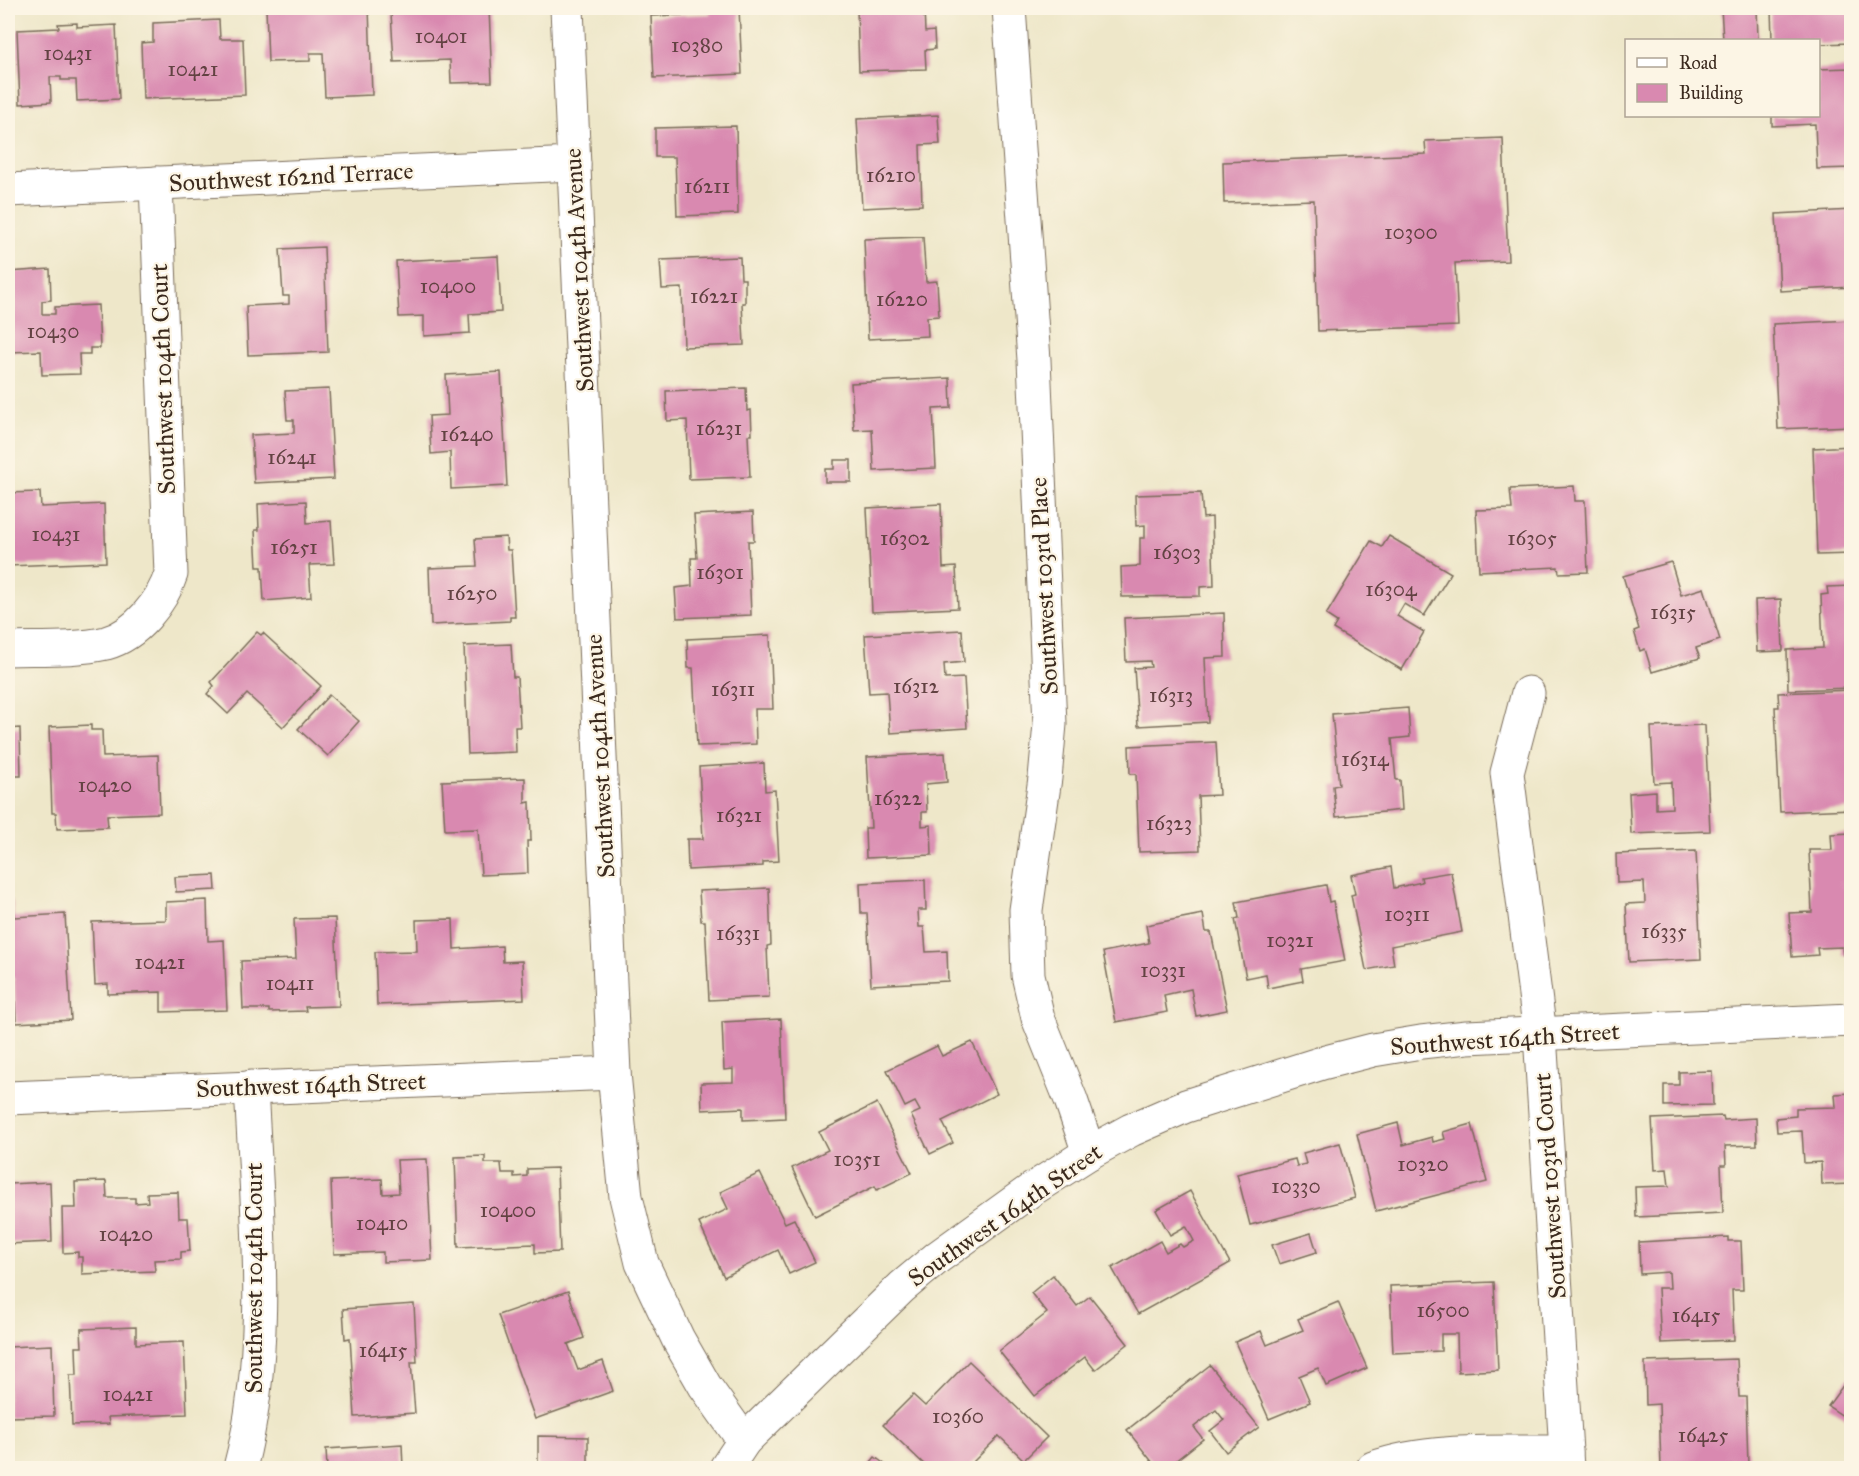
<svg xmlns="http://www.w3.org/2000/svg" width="1859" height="1476" font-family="'IM FELL Great Primer',serif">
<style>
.building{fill:#d989b0}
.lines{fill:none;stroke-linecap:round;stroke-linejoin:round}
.street-casing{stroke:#7a6c5a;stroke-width:35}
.street{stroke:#fff;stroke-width:33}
.labels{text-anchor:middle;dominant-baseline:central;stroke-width:4.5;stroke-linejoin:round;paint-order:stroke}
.number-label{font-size:21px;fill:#624242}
.street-label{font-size:24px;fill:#3b2a1e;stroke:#fcf5e5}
</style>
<rect width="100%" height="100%" fill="#fcf5e5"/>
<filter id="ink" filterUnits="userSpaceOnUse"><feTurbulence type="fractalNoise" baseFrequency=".0167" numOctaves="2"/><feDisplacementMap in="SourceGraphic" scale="12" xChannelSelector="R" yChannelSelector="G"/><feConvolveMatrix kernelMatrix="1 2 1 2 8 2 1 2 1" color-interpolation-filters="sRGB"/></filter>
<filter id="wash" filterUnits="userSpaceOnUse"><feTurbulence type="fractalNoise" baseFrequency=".008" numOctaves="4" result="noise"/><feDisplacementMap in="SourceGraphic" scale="24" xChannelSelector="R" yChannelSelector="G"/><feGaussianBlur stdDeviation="1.35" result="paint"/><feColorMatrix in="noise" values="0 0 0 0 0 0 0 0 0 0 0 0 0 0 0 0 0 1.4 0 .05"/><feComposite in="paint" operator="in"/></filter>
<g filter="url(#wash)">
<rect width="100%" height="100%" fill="#eee7c9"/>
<g id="blocks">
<g class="building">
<polygon points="266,8 369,8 372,95 325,97 323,53 310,53 310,61 268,62"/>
<polygon points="410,8 489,8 492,82 451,83 450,60 394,62 391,13 410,12"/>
<polygon points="710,8 739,8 742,74 654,78 651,16 710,14"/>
<polygon points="857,8 924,8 925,32 934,31 935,49 925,50 926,69 859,71"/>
<polygon points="1721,8 1757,8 1758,40 1723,40"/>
<polygon points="1771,8 1852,8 1852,43 1818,44 1818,40 1772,40"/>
<polygon points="219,20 220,39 243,39 245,95 143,99 141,43 153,42 153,23"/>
<polygon points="77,23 77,27 116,25 119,99 77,101 76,80 61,80 61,77 50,77 51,102 20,104 17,30 59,28 58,24"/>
<polygon points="1852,68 1852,168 1817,169 1815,124 1772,126 1772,116 1818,116 1818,69"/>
<polygon points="938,115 940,144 920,145 922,205 862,208 857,119"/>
<polygon points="736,126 738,214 677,216 675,157 655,157 655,128"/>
<polygon points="1503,138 1508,261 1455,263 1458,326 1318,331 1314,200 1224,203 1223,162 1426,154 1425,141"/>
<polygon points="1852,210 1852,287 1780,291 1776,214"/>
<polygon points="923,237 926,282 937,281 939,316 927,317 928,336 868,339 864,239"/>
<polygon points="324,247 328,352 248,355 246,306 289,304 289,296 283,296 280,249"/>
<polygon points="498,256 501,312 469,314 470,333 424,336 424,316 399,317 396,261"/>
<polygon points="740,257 741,279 745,279 745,303 742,303 744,345 684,347 682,288 662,289 660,260"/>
<polygon points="50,269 51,300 42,301 42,314 55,314 55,307 98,305 100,348 90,348 90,354 79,354 80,374 42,375 41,351 8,352 8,272"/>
<polygon points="1852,320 1852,426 1778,429 1773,324"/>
<polygon points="501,372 507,486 451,489 450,452 431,454 429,416 448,415 446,375"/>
<polygon points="950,378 951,408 933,409 936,468 874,471 872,429 854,430 851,383"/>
<polygon points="746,388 747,411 751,410 752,435 748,435 750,477 689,479 687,420 667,421 666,391"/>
<polygon points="329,389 334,479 254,483 251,435 294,433 294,420 287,420 285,391"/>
<polygon points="1852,446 1852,554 1817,555 1813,448"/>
<polygon points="834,460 851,460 851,482 825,482 825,469 834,469"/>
<polygon points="1574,486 1575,501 1585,501 1588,572 1559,573 1558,567 1479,571 1476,510 1512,509 1510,489"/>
<polygon points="40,492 41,507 104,504 106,562 8,566 8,493"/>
<polygon points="1201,493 1203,518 1212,517 1214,586 1200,587 1200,596 1122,597 1121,567 1140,566 1140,538 1145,538 1145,525 1136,526 1135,495"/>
<polygon points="306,501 307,523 331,521 334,564 309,565 311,597 264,601 262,567 257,567 255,530 259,530 258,504"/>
<polygon points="941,504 943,568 956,567 958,608 872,612 867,508"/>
<polygon points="753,512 754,541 748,541 751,615 677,618 675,588 692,586 691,558 697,558 694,515"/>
<polygon points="1389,536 1451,573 1424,616 1404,604 1397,616 1424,632 1402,670 1333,629 1337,622 1326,615 1371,541 1382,547"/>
<polygon points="506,537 507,550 511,550 515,617 510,617 510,621 431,625 429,568 477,566 475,539"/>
<polygon points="1671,562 1681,595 1704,588 1720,640 1696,648 1700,658 1652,672 1645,649 1640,651 1634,631 1639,629 1623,576"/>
<polygon points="1852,586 1852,688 1788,690 1787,650 1823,648 1821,595 1828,594 1827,587"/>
<polygon points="1781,599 1783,651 1757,652 1755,600"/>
<polygon points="1224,613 1225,657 1205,658 1208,722 1138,726 1134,668 1151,667 1150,661 1126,662 1124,618"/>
<polygon points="962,630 964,662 944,664 945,679 964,678 967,728 890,733 887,692 869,693 865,635"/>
<polygon points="257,632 261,635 263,633 321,686 283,727 247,694 228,714 207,694 214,686 211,682"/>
<polygon points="770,635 773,709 755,709 756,744 697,746 693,668 688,668 687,639"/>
<polygon points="511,644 513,677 517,677 520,727 515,727 516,752 468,754 464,646"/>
<polygon points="1852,690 1852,809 1780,812 1775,707 1779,707 1778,693"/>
<polygon points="329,695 359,721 328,756 298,729"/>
<polygon points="1408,708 1410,737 1392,739 1396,780 1400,780 1402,810 1336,817 1333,786 1339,785 1332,714"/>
<polygon points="91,725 91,730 102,730 103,757 158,755 160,813 107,815 108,827 57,829 56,813 52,813 49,727"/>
<polygon points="1705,725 1710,831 1631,834 1629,793 1656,791 1656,809 1672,808 1671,782 1654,783 1651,727"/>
<polygon points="20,728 21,776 8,776 8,729"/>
<polygon points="1216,742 1219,795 1198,796 1200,850 1139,852 1136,774 1130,774 1129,746"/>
<polygon points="945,753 947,782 926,784 927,812 922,812 922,826 931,825 932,855 866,858 865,828 871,828 867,757"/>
<polygon points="764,763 765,791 775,790 779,861 763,862 763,866 688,870 687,839 703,839 699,767"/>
<polygon points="525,778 525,803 530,802 531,841 527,841 528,873 481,875 478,829 445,830 442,781"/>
<polygon points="1852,833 1852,955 1843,955 1842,947 1817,948 1818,955 1792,957 1789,913 1812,912 1809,850 1832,850 1831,834"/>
<polygon points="1696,851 1701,959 1629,962 1626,904 1645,903 1644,882 1617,883 1616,854"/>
<polygon points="1391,867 1394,888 1422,882 1421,877 1451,872 1462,932 1391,946 1394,965 1366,970 1351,895 1355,894 1351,875"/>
<polygon points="215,875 216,890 176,892 175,877"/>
<polygon points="925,880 926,910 918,910 919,927 924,927 926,952 947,951 948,981 871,985 867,913 861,913 860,883"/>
<polygon points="1326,885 1329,902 1333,901 1345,961 1301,969 1303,981 1268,988 1266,974 1246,978 1235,919 1239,918 1236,902"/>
<polygon points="769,888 771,945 767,946 769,997 709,1000 705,921 701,921 699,891"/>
<polygon points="8,900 12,900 14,917 65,914 71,1020 16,1023 14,978 8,978"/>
<polygon points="207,900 208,941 224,940 227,1010 161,1012 161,992 108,994 108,984 95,985 92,922 166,920 166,902"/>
<polygon points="1203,914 1206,932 1211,932 1227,1010 1196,1016 1191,989 1164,995 1167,1012 1116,1022 1103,952 1149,943 1146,925"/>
<polygon points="335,918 339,1006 305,1007 306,1011 269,1012 269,1009 243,1009 241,961 296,959 294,919"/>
<polygon points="453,919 454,949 502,946 503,962 522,961 524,999 377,1005 375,952 417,951 416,920"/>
<polygon points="781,1019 785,1118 743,1120 743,1108 702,1110 701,1083 733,1082 733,1069 724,1070 722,1022"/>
<polygon points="972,1042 997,1094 942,1121 953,1143 930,1154 911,1115 920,1111 915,1102 905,1107 887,1070 937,1046 942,1056"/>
<polygon points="1712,1071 1713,1105 1664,1106 1664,1085 1679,1085 1679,1072"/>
<polygon points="1852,1093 1852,1184 1822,1185 1821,1162 1804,1163 1802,1131 1777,1132 1776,1118 1796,1116 1796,1108 1836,1107 1835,1094"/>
<polygon points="877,1103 912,1173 877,1190 875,1186 815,1216 792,1168 828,1150 819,1132"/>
<polygon points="1723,1116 1724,1120 1756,1118 1757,1145 1725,1146 1726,1165 1721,1165 1723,1213 1636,1217 1635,1187 1669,1186 1667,1169 1655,1170 1652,1119"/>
<polygon points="1398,1123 1403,1145 1432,1137 1433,1142 1445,1139 1443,1132 1472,1124 1487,1182 1376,1211 1357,1134"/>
<polygon points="1340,1143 1355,1198 1250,1225 1237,1174 1295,1159 1297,1166 1306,1164 1303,1153"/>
<polygon points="485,1156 485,1163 501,1163 502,1173 514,1173 514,1177 527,1176 527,1169 557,1168 560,1252 535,1253 535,1244 458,1247 455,1157"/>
<polygon points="427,1159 432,1260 383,1262 383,1252 334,1254 331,1181 382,1179 383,1194 399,1193 397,1160"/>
<polygon points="760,1173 785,1223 794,1219 815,1262 789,1274 778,1250 724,1277 699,1223 728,1209 720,1192"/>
<polygon points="106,1181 107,1198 135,1198 135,1203 148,1202 147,1193 178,1192 179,1218 188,1218 190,1251 181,1252 181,1259 154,1260 155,1271 82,1274 82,1257 78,1257 78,1252 63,1253 62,1208 76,1208 75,1182"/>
<polygon points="50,1182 52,1242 8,1244 8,1184"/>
<polygon points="1190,1191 1230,1263 1138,1314 1112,1268 1160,1241 1166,1252 1180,1244 1183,1247 1194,1241 1186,1226 1170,1235 1156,1210"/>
<polygon points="1311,1233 1317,1252 1279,1264 1272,1245"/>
<polygon points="1728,1237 1728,1241 1741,1241 1743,1290 1732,1290 1734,1340 1661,1343 1658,1288 1670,1288 1669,1272 1640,1274 1639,1242"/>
<polygon points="1053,1275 1077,1306 1090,1296 1128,1344 1095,1370 1085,1357 1035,1396 999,1351 1047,1313 1031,1293"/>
<polygon points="1494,1282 1498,1370 1458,1372 1457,1334 1441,1334 1441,1351 1393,1353 1390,1286"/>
<polygon points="568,1291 584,1338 568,1344 578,1370 603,1361 613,1391 535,1419 498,1315"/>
<polygon points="1338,1302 1367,1368 1326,1386 1318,1368 1299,1376 1310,1402 1269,1419 1235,1342 1261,1331 1267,1345 1303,1330 1298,1319"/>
<polygon points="414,1304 417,1362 411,1362 415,1413 355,1417 350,1338 345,1339 343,1309"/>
<polygon points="136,1327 136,1344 184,1342 187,1414 108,1417 109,1424 72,1425 70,1375 77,1375 76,1347 82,1347 81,1329"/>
<polygon points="52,1345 54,1416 8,1417 8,1347"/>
<polygon points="1737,1359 1739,1397 1746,1397 1748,1465 1661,1468 1659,1404 1646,1405 1645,1362"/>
<polygon points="969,1361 1047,1437 1024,1460 999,1436 967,1468 928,1468 883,1425 913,1395 925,1406"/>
<polygon points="1210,1365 1259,1427 1226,1452 1210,1431 1224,1420 1216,1410 1194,1427 1203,1439 1166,1468 1157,1468 1127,1430"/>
<polygon points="1852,1373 1852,1422 1828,1406"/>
<polygon points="538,1436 588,1437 588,1468 538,1468"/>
<polygon points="402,1444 403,1468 327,1468 326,1449"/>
<polygon points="875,1457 890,1468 866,1468"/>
<polygon points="1108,1461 1115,1468 1100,1468"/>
</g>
</g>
</g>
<g filter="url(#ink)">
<use href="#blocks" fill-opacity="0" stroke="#7a6c5a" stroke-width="1.5"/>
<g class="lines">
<defs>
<g id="street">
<polyline points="567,8 614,1073 626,1197 642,1263 678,1339 705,1386 744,1441"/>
<polyline points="1009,8 1034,360 1050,724 1045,778 1026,910 1028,975 1038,1018 1071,1100 1089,1153"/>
<polyline points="8,190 574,164"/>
<path d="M8,649C38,648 76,650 106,643C136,635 162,602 171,574L156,183"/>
<polyline points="1528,693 1507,773 1540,1034 1567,1468"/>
<polyline points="8,1098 614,1073"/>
<path d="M240,1468C272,1347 257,1212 251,1087"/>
<polyline points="726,1468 744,1441 902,1287 938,1257 1031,1190 1089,1153 1131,1130 1186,1106 1322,1063 1373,1050 1421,1042 1467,1037 1852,1020"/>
<path d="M1373,1468C1431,1447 1506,1453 1566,1452"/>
</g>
</defs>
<use href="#street" class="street-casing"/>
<use href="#street" class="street"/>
</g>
</g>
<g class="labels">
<g class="number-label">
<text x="441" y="36">10401</text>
<text x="697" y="45">10380</text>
<text x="68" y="53">10431</text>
<text x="193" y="69">10421</text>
<text x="891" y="175">16210</text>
<text x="707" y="186">16211</text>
<text x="1411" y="232">10300</text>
<text x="448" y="286">10400</text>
<text x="714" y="296">16221</text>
<text x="902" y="299">16220</text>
<text x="53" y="331">10430</text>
<text x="719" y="428">16231</text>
<text x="467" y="434">16240</text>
<text x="292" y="457">16241</text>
<text x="56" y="534">10431</text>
<text x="905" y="538">16302</text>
<text x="1532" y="538">16305</text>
<text x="294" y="547">16251</text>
<text x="1177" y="552">16303</text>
<text x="720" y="572">16301</text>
<text x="1391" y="589">16304</text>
<text x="472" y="593">16250</text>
<text x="1673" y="612">16315</text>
<text x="916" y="686">16312</text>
<text x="733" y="689">16311</text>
<text x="1171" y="695">16313</text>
<text x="1365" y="759">16314</text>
<text x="105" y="785">10420</text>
<text x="898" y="798">16322</text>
<text x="739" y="815">16321</text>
<text x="1169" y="823">16323</text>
<text x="1407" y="914">10311</text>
<text x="1664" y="931">16335</text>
<text x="738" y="933">16331</text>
<text x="1290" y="940">10321</text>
<text x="160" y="962">10421</text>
<text x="1163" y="970">10331</text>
<text x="290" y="983">10411</text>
<text x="857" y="1159">10351</text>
<text x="1423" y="1164">10320</text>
<text x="1296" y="1186">10330</text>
<text x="508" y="1210">10400</text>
<text x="382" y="1223">10410</text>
<text x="126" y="1234">10420</text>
<text x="1443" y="1310">16500</text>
<text x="1696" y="1315">16415</text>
<text x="383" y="1350">16415</text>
<text x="128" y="1394">10421</text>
<text x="958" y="1416">10360</text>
<text x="1703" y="1435">16425</text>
</g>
<g class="street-label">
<text transform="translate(291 177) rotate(-3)">Southwest 162nd Terrace</text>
<text transform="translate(579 270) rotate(-93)">Southwest 104th Avenue</text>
<text transform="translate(163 379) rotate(-92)">Southwest 104th Court</text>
<text transform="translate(1044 586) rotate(-93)">Southwest 103rd Place</text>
<text transform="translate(600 756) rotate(-93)">Southwest 104th Avenue</text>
<text transform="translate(1505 1039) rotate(-4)">Southwest 164th Street</text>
<text transform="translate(311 1085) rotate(-2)">Southwest 164th Street</text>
<text transform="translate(1550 1186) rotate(-94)">Southwest 103rd Court</text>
<text transform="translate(1005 1215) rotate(-35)">Southwest 164th Street</text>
<text transform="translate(254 1278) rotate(-90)">Southwest 104th Court</text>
</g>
</g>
<rect width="1859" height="1476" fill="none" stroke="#fcf5e5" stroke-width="30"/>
<rect x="1625" y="39" width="195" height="78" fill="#fcf5e5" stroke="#afa495" stroke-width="1.5"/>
<rect x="1637" y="58" width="30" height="9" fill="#ffffff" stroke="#afa495" stroke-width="1.5"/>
<text x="1679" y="69" font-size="18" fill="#3b2a1e">Road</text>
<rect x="1637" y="84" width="30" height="18" fill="#d989b0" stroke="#afa495" stroke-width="1.5"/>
<text x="1679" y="99" font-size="18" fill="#3b2a1e">Building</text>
</svg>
